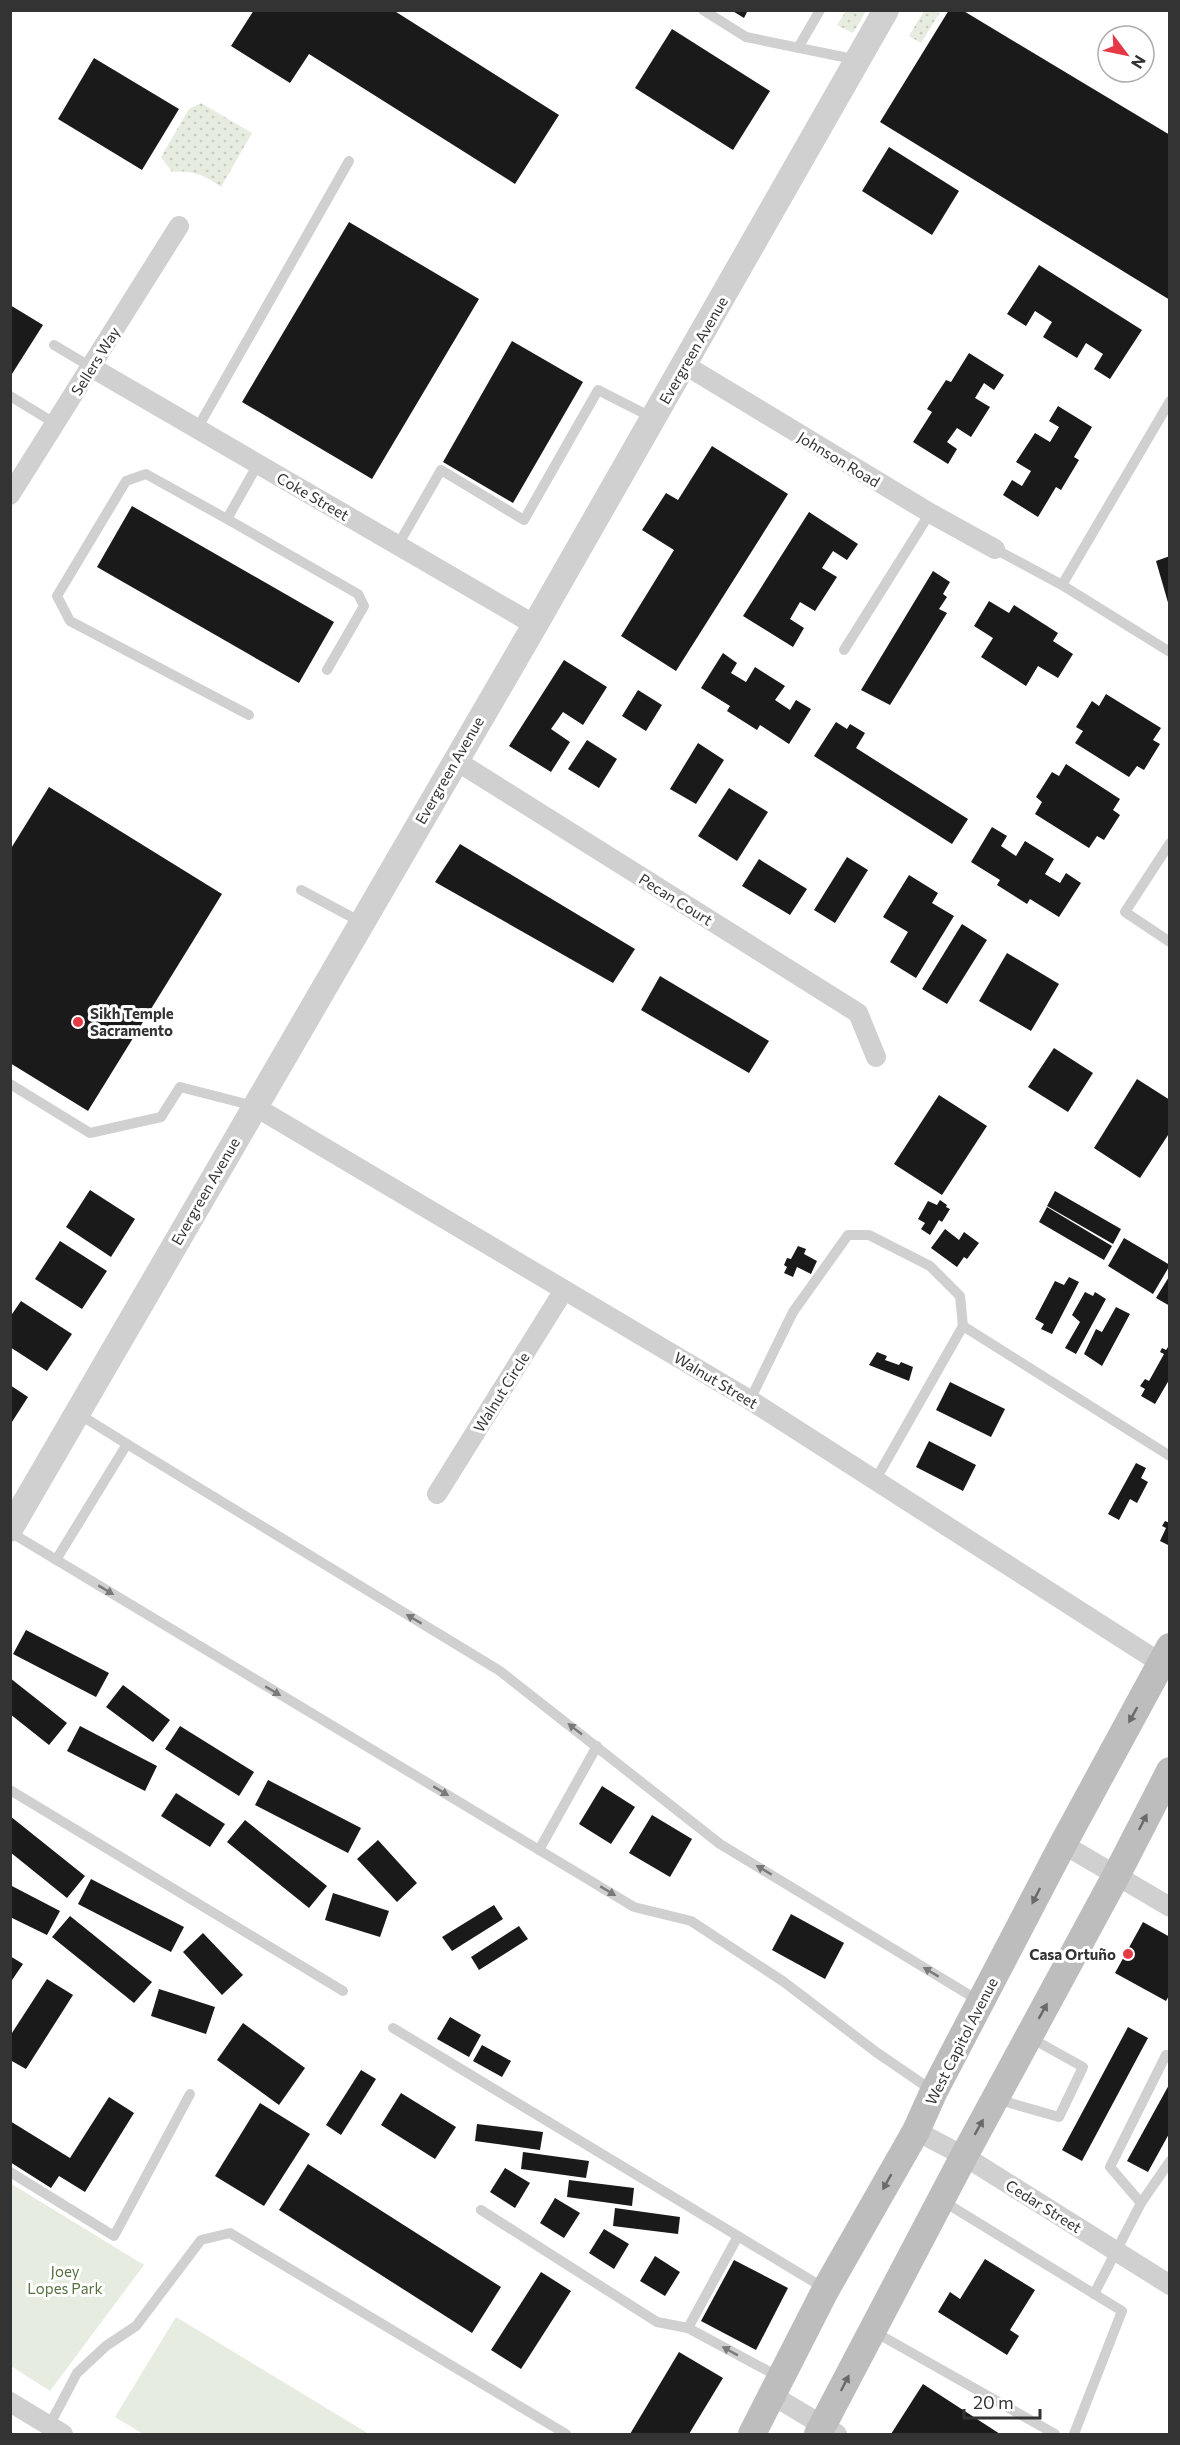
<svg xmlns="http://www.w3.org/2000/svg" width="1180" height="2445" font-family="Commissioner,sans-serif">
<style>
.grass{fill:url(#grass-dots)}
.green{fill:#e6ecdf}
.building{fill:#1a1a1a}
.lines{fill:none;stroke-linecap:round;stroke-linejoin:round}
.service{stroke:#d0d0d0;stroke-width:10}
.minor{stroke:#d0d0d0;stroke-width:20}
.tertiary{stroke:#d0d0d0;stroke-width:26}
.secondary{stroke:#bdbdbd;stroke-width:28}
.oneway{fill:#7a7a7a}
.oneway2{fill:#6a6a6a}
.poi-dot{fill:#e63946;stroke:#fff;stroke-width:2}
.labels{text-anchor:middle;dominant-baseline:central;stroke-width:6;stroke-linejoin:round;paint-order:stroke}
.street-label{font-size:15px;fill:#333;stroke:#fff}
.poi-label{font-size:15px;font-weight:bold;fill:#333;stroke:#fff;text-anchor:start}
.park-label{font-size:15px;fill:#56703f;stroke:#fff}
</style>
<defs>
<pattern id="grass-dots" width="8" height="8" patternUnits="userSpaceOnUse" patternTransform="scale(1.5)"><rect width="8" height="8" fill="#e6ecdf"/><path d="M2 2h.1M6 6h.1" fill="none" stroke="#c6cbc0" stroke-width="1.8" stroke-linecap="round"/></pattern>
</defs>
<rect width="100%" height="100%" fill="#fff"/>
<g class="grass">
<polygon points="846,11 866,11 853,33 837,25"/>
<polygon points="924,11 941,11 921,43 909,36"/>
<path d="M201,103L252,133L221,187C205,175 191,170 172,172L161,157L189,109Z"/>
</g>
<g class="green">
<polygon points="10,2183 144,2265 50,2391 11,2366"/>
<polygon points="176,2317 369,2434 143,2434 115,2417"/>
</g>
<g class="building">
<polygon points="254,10 393,10 559,115 515,184 309,54 290,83 231,46"/>
<polygon points="731,10 748,10 744,18"/>
<polygon points="949,10 962,10 1170,135 1170,300 880,122"/>
<polygon points="672,29 770,91 733,150 635,88"/>
<polygon points="94,58 179,109 142,170 58,119"/>
<polygon points="889,147 959,191 932,235 862,191"/>
<polygon points="349,222 479,299 372,479 242,402"/>
<polygon points="1039,265 1142,330 1110,379 1094,369 1103,354 1086,343 1077,358 1043,337 1052,322 1035,311 1026,326 1007,314"/>
<polygon points="10,305 43,325 10,377"/>
<polygon points="512,341 583,382 513,503 443,462"/>
<polygon points="969,353 1004,375 994,390 984,383 975,398 990,407 971,437 957,428 947,442 957,449 948,464 913,442 932,412 927,409 946,380 951,382"/>
<polygon points="1058,406 1092,427 1074,457 1079,460 1061,490 1056,487 1038,517 1003,495 1012,480 1022,486 1031,471 1016,462 1035,433 1050,442 1059,427 1049,421"/>
<polygon points="712,446 788,494 676,671 621,636 674,550 642,530 666,493 678,500"/>
<polygon points="132,506 334,622 299,683 97,567"/>
<polygon points="809,512 858,544 847,560 833,551 822,568 837,577 815,611 800,602 790,619 804,628 793,647 743,616"/>
<polygon points="1170,556 1170,606 1169,606 1156,561"/>
<polygon points="933,571 950,582 943,594 947,597 939,609 947,613 890,705 861,690"/>
<polygon points="989,601 1009,613 1014,605 1058,633 1053,641 1073,654 1058,678 1038,666 1026,686 981,657 993,638 974,626"/>
<polygon points="723,653 737,663 731,673 746,682 755,667 785,686 775,700 790,710 796,700 811,709 789,744 760,725 757,730 727,711 730,706 701,688"/>
<polygon points="564,660 607,687 583,725 563,712 551,729 570,742 551,772 509,746"/>
<polygon points="638,690 662,705 646,731 622,716"/>
<polygon points="1106,694 1161,728 1153,740 1160,744 1144,770 1137,766 1129,777 1075,743 1083,731 1076,727 1092,701 1099,706"/>
<polygon points="836,722 847,729 850,724 865,733 856,748 968,819 952,844 814,756"/>
<polygon points="587,740 617,759 599,788 568,769"/>
<polygon points="698,743 724,760 696,804 670,789"/>
<polygon points="1066,764 1120,799 1113,810 1120,815 1104,840 1097,836 1089,848 1035,814 1042,802 1036,797 1052,772 1059,776"/>
<polygon points="49,787 222,894 88,1111 10,1063 10,850"/>
<polygon points="729,788 768,812 737,861 698,836"/>
<polygon points="992,827 1007,836 1001,846 1016,856 1025,841 1054,859 1045,874 1060,883 1066,873 1081,883 1059,917 1030,899 1027,904 997,885 1000,880 971,862"/>
<polygon points="460,844 635,949 613,983 435,882"/>
<polygon points="847,857 868,870 835,923 814,910"/>
<polygon points="759,859 807,889 790,915 742,886"/>
<polygon points="909,875 938,893 932,903 954,916 916,978 890,962 908,932 883,917"/>
<polygon points="962,924 987,940 947,1004 922,989"/>
<polygon points="1007,953 1059,984 1031,1031 979,1001"/>
<polygon points="660,976 769,1041 749,1073 641,1010"/>
<polygon points="1054,1048 1093,1073 1068,1112 1028,1087"/>
<polygon points="1137,1079 1170,1100 1170,1132 1140,1178 1094,1148"/>
<polygon points="939,1095 987,1126 942,1195 894,1164"/>
<polygon points="90,1190 135,1219 111,1257 66,1227"/>
<polygon points="1055,1191 1121,1229 1113,1244 1047,1206"/>
<polygon points="940,1200 947,1205 946,1207 950,1209 942,1222 939,1220 930,1235 921,1229 925,1223 918,1219 928,1201 937,1205"/>
<polygon points="1047,1207 1112,1246 1104,1260 1039,1222"/>
<polygon points="945,1229 959,1240 964,1232 979,1243 967,1259 964,1257 957,1267 931,1248"/>
<polygon points="1124,1238 1170,1265 1153,1294 1108,1266"/>
<polygon points="60,1241 107,1271 82,1309 35,1279"/>
<polygon points="798,1246 806,1249 804,1254 817,1261 811,1274 797,1267 793,1277 784,1273 787,1267 784,1265 787,1258 791,1259"/>
<polygon points="1170,1275 1170,1306 1156,1298"/>
<polygon points="1069,1277 1079,1282 1052,1334 1041,1329 1044,1324 1035,1319 1055,1281 1064,1285"/>
<polygon points="1085,1292 1093,1296 1095,1292 1106,1299 1076,1354 1065,1348 1080,1322 1072,1315"/>
<polygon points="21,1301 72,1334 47,1371 10,1347 10,1317"/>
<polygon points="1116,1307 1130,1314 1102,1366 1084,1354 1096,1329 1102,1332"/>
<polygon points="1170,1344 1169,1380 1155,1404 1141,1396 1145,1389 1140,1386 1145,1379 1149,1381 1164,1354 1160,1352 1162,1348 1166,1350"/>
<polygon points="877,1352 887,1356 885,1360 899,1365 901,1362 913,1367 909,1381 869,1365"/>
<polygon points="950,1382 1005,1409 991,1437 936,1410"/>
<polygon points="10,1385 28,1397 10,1425"/>
<polygon points="929,1441 976,1465 963,1491 916,1467"/>
<polygon points="1136,1463 1146,1468 1141,1478 1148,1482 1137,1503 1130,1499 1119,1520 1108,1514"/>
<polygon points="1165,1521 1170,1523 1170,1546 1160,1541 1166,1528 1162,1526"/>
<polygon points="26,1630 109,1673 96,1697 13,1654"/>
<polygon points="10,1678 67,1723 49,1745 10,1714"/>
<polygon points="123,1685 170,1720 153,1742 106,1707"/>
<polygon points="80,1726 157,1766 145,1791 67,1751"/>
<polygon points="180,1726 254,1772 239,1796 165,1749"/>
<polygon points="268,1780 361,1828 348,1853 255,1805"/>
<polygon points="602,1786 635,1807 611,1844 579,1824"/>
<polygon points="176,1793 225,1824 210,1847 161,1816"/>
<polygon points="652,1815 692,1839 670,1877 629,1853"/>
<polygon points="10,1816 85,1876 67,1898 10,1852"/>
<polygon points="245,1820 327,1886 309,1908 227,1842"/>
<polygon points="378,1840 417,1883 397,1902 357,1859"/>
<polygon points="91,1879 184,1927 171,1952 78,1904"/>
<polygon points="10,1885 60,1911 47,1935 10,1917"/>
<polygon points="333,1893 389,1911 380,1937 325,1920"/>
<polygon points="494,1905 503,1919 452,1951 442,1937"/>
<polygon points="791,1914 844,1943 825,1979 772,1950"/>
<polygon points="70,1916 152,1982 134,2003 52,1937"/>
<polygon points="1143,1922 1170,1937 1170,1994 1166,2001 1115,1973"/>
<polygon points="519,1926 528,1939 479,1970 471,1957"/>
<polygon points="203,1933 243,1975 222,1995 183,1952"/>
<polygon points="10,1956 23,1964 10,1983"/>
<polygon points="47,1979 73,1995 26,2069 10,2060 10,2036"/>
<polygon points="159,1989 215,2007 206,2034 151,2016"/>
<polygon points="450,2017 481,2035 469,2057 437,2039"/>
<polygon points="243,2023 305,2068 279,2105 217,2060"/>
<polygon points="1128,2027 1148,2038 1082,2161 1062,2150"/>
<polygon points="482,2045 511,2061 502,2077 473,2061"/>
<polygon points="361,2070 376,2079 341,2135 326,2125"/>
<polygon points="1170,2083 1170,2132 1148,2172 1127,2161"/>
<polygon points="401,2093 456,2127 435,2159 381,2125"/>
<polygon points="109,2097 134,2113 85,2192 59,2176 51,2188 10,2162 10,2121 70,2158"/>
<polygon points="260,2103 310,2134 264,2206 215,2176"/>
<polygon points="477,2124 543,2132 540,2150 475,2141"/>
<polygon points="523,2152 589,2161 586,2178 521,2169"/>
<polygon points="308,2164 501,2287 472,2333 279,2210"/>
<polygon points="505,2168 530,2183 515,2208 490,2192"/>
<polygon points="569,2180 634,2188 632,2206 567,2197"/>
<polygon points="555,2198 580,2213 564,2238 540,2223"/>
<polygon points="615,2208 680,2217 678,2234 613,2226"/>
<polygon points="604,2229 629,2244 614,2269 589,2253"/>
<polygon points="655,2256 680,2272 665,2296 640,2281"/>
<polygon points="985,2259 1035,2290 1010,2330 1019,2336 1007,2355 938,2312 950,2292 960,2299"/>
<polygon points="734,2260 788,2288 756,2350 701,2321"/>
<polygon points="541,2272 571,2291 521,2369 491,2350"/>
<polygon points="679,2352 723,2378 689,2434 630,2434"/>
<polygon points="923,2384 1000,2434 891,2434"/>
</g>
<g class="lines">
<g class="service">
<polyline points="703,10 746,37 858,60"/>
<polyline points="798,48 820,10"/>
<polyline points="54,345 91,367"/>
<polyline points="10,396 56,424"/>
<polyline points="1170,401 1062,585 1170,652"/>
<polyline points="197,429 349,161"/>
<polyline points="258,464 227,519 358,594 364,606 327,670"/>
<polyline points="227,519 146,474 126,481 57,596 70,621 249,715"/>
<polyline points="398,545 441,470 524,520 598,390 653,418"/>
<polyline points="995,549 1062,585"/>
<polyline points="844,650 930,513"/>
<polyline points="1170,843 1125,912 1170,942"/>
<polyline points="301,890 361,922"/>
<polyline points="10,1084 90,1133 161,1117 180,1087 254,1106"/>
<polyline points="750,1400 793,1312 848,1235 869,1235 930,1266 960,1296 963,1326"/>
<polyline points="77,1413 127,1444"/>
<polyline points="876,1479 963,1326 1170,1456"/>
<polyline points="10,1532 634,1907 691,1921 784,1982 876,2052 933,2091"/>
<polyline points="56,1560 127,1444 500,1671 720,1844 981,2002"/>
<polyline points="10,1790 343,1991"/>
<polyline points="539,1850 597,1746"/>
<polyline points="393,2028 824,2288"/>
<polyline points="996,2099 1059,2117 1083,2067 1029,2037"/>
<polyline points="10,2172 114,2236 190,2094"/>
<polyline points="941,2200 1122,2311 1074,2434"/>
<polyline points="1141,2203 1110,2167 1166,2055 1170,2058"/>
<polyline points="481,2210 657,2322 688,2328"/>
<polyline points="738,2236 688,2328 781,2378"/>
<polyline points="1094,2294 1141,2203 1170,2161"/>
<polyline points="873,2331 1055,2434"/>
<polyline points="49,2426 77,2373 106,2346 136,2326 201,2240 230,2233 566,2434"/>
</g>
<g class="minor">
<polyline points="685,365 930,513 995,549"/>
<polyline points="91,367 535,625"/>
<polyline points="10,495 179,226"/>
<polyline points="455,760 858,1013 876,1057"/>
<polyline points="254,1106 750,1400 1170,1669"/>
<polyline points="437,1494 564,1290"/>
<polyline points="1063,1844 1170,1907"/>
<polyline points="916,2131 964,2156 1170,2285"/>
<polyline points="772,2395 837,2434"/>
<polyline points="10,2402 63,2434"/>
</g>
<polyline class="tertiary" points="10,1529 535,625 886,10"/>
<g class="secondary">
<polyline points="752,2434 826,2289 916,2131 934,2091 1063,1844 1170,1647"/>
<polyline points="818,2434 964,2156 1117,1874 1170,1771"/>
</g>
</g>
<defs><path id="oneway-solid" d="M-6-.8H1V-3.2L6.5 0L1 3.2V.8H-6Z" transform="scale(1.5)"/></defs>
<g class="oneway">
<use href="#oneway-solid" transform="translate(106 1590) rotate(31)"/>
<use href="#oneway-solid" transform="translate(414 1619) rotate(-149)"/>
<use href="#oneway-solid" transform="translate(273 1691) rotate(31)"/>
<use href="#oneway-solid" transform="translate(575 1729) rotate(-142)"/>
<use href="#oneway-solid" transform="translate(441 1791) rotate(31)"/>
<use href="#oneway-solid" transform="translate(764 1870) rotate(-149)"/>
<use href="#oneway-solid" transform="translate(608 1891) rotate(31)"/>
<use href="#oneway-solid" transform="translate(931 1972) rotate(-149)"/>
<use href="#oneway-solid" transform="translate(730 2351) rotate(-151)"/>
</g>
<g class="oneway2">
<use href="#oneway-solid" transform="translate(1133 1715) rotate(119)"/>
<use href="#oneway-solid" transform="translate(1143 1822) rotate(-63)"/>
<use href="#oneway-solid" transform="translate(1036 1896) rotate(117)"/>
<use href="#oneway-solid" transform="translate(1043 2011) rotate(-61)"/>
<use href="#oneway-solid" transform="translate(979 2127) rotate(-61)"/>
<use href="#oneway-solid" transform="translate(887 2182) rotate(119)"/>
<use href="#oneway-solid" transform="translate(845 2383) rotate(-63)"/>
</g>
<g class="poi-dot">
<circle cx="78" cy="1022" r="6"/>
<circle cx="1128" cy="1954" r="6"/>
</g>
<g class="labels">
<g class="street-label">
<text transform="translate(693 350) rotate(-60)">Evergreen Avenue</text>
<text transform="translate(95 361) rotate(-58)">Sellers Way</text>
<text transform="translate(839 459) rotate(31)">Johnson Road</text>
<text transform="translate(313 496) rotate(30)">Coke Street</text>
<text transform="translate(449 770) rotate(-60)">Evergreen Avenue</text>
<text transform="translate(676 899) rotate(32)">Pecan Court</text>
<text transform="translate(205 1191) rotate(-60)">Evergreen Avenue</text>
<text transform="translate(716 1380) rotate(31)">Walnut Street</text>
<text transform="translate(501 1392) rotate(-58)">Walnut Circle</text>
<text transform="translate(961 2041) rotate(-63)">West Capitol Avenue</text>
<text transform="translate(1044 2206) rotate(32)">Cedar Street</text>
</g>
<g class="poi-label">
<text x="90" y="1013">Sikh Temple<tspan x="90" dy="17">Sacramento</tspan></text>
<text x="1116" y="1954" text-anchor="end">Casa Ortuño</text>
</g>
<g class="park-label">
<text x="65" y="2271">Joey<tspan x="65" dy="17">Lopes Park</tspan></text>
</g>
</g>
<rect width="1180" height="2445" fill="none" stroke="#333333" stroke-width="24"/>
<g transform="translate(1126 54) rotate(122)"><circle r="28" fill="#ffffff" stroke="#adadad" stroke-width="1.5"/>
<path d="M0-4.5L10 22L0 15L-10 22Z" fill="#e63946"/>
<text y="-9" font-size="16" font-weight="bold" text-anchor="middle" fill="#333333">N</text>
</g>
<path d="M964 2409v9h76v-9" fill="none" stroke="#333333" stroke-width="3"/>
<text x="973" y="2409" font-size="18" fill="#333333" stroke="#ffffff" stroke-width="4.5" paint-order="stroke">20 m</text>
</svg>
